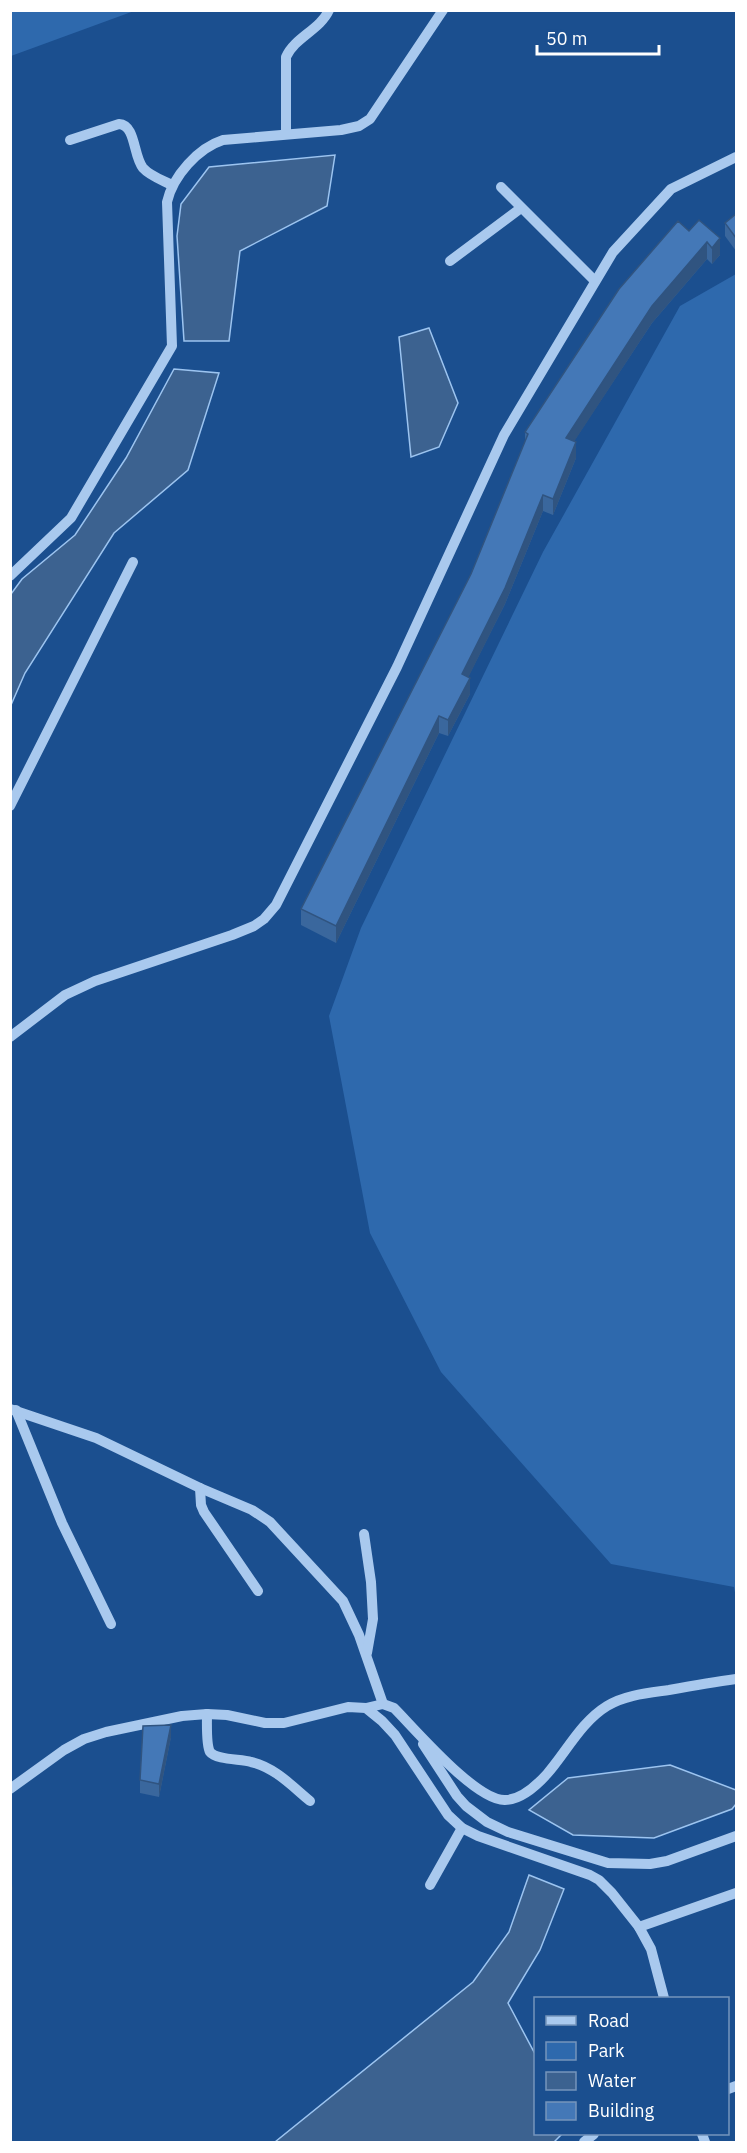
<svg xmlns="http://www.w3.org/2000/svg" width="747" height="2153" font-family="'IBM Plex Sans',sans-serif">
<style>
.green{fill:#2e69ad}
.water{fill:#3c6290;stroke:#9cc4f0;stroke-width:1.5}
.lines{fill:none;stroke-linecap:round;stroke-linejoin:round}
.minor{stroke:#a9c9ee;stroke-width:10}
.wall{fill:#3a679d}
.shaded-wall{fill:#305480}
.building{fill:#4478b7;stroke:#305480;stroke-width:1.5}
</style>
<rect width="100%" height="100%" fill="#1b4f8f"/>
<g class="green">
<polygon points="11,10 134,10 134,11 11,56"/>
<polygon points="736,274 736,1598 734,1587 611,1564 441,1372 370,1233 329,1016 361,928 543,552 680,306"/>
</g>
<g class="water">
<polygon points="335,155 327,206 240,251 229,341 184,341 177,236 181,204 209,167"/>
<polygon points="429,328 458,403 439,447 411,457 399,337"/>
<polygon points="174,369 219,373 188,470 114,533 25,673 11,705 11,594 22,579 75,535 126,458"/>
<polygon points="670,1765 736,1790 736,1804 732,1809 654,1838 573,1835 529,1810 568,1778"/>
<polygon points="529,1875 564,1889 540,1950 508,2003 535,2054 536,2134 562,2134 554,2142 275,2142 473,1982 509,1932"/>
</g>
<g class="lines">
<g class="minor">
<path d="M286,134V57C295,37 320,30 329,10"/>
<path d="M70,140L119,124C136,125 133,156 143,168C150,176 162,180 172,185"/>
<polyline points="501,187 595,281"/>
<polyline points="450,261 521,208"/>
<path d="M10,576L71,518L172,346L167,202C173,176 198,148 223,140L341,130L359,126L370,119L443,10"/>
<polyline points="10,806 133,562"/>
<polyline points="10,1037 65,995 95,981 232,935 254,926 264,919 276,905 397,667 504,435 613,252 671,189 736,157"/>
<polyline points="10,1409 96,1438 200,1488 252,1510 270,1522 343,1601 359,1635 383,1704"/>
<polyline points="16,1410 62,1523 111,1624"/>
<polyline points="200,1488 201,1505 204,1512 258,1591"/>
<polyline points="364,1534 371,1582 373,1619 367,1653"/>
<path d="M366,1708L383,1704L394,1708C415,1729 476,1801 505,1800C521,1800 537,1785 547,1774C567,1751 581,1722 607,1706C625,1695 648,1693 669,1690C691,1686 714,1682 736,1679"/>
<path d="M207,1714C207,1722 206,1745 210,1752C216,1760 241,1759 251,1762C274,1767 292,1786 310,1801"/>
<polyline points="423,1744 457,1796 466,1806 487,1822 508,1832 608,1863 650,1864 667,1861 736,1836"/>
<polyline points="10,1789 64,1750 84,1739 106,1732 182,1716 207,1714 227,1715 265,1723 284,1723 348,1707 366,1708 382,1721 395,1735 448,1815 462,1828 478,1836 590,1875 599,1880 612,1893 639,1927 651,1949 664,1998"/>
<polyline points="430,1885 462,1828"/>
<polyline points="639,1927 736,1893"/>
<polyline points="728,2089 736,2086"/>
<polyline points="702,2134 705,2142"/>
<polyline points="584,2142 594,2134"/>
</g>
</g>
<g class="wall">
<polygon points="736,214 736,251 725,236 725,223"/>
<polygon points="699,220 720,255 712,264 707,259 652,323 574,441 576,458 553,515 543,511 505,604 468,677 470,694 448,736 439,733 336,943 301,925 301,909 471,574 525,442 525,432"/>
<polygon points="171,1737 159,1797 140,1793 140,1780"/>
<polygon points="10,1874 12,1889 12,1897 10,1898"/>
</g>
<g class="shaded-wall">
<polygon points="720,238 720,255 712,264 712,248"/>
<polygon points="707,242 707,259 652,323 566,454 566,438 652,306"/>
<polygon points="576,442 576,458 553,515 553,499"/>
<polygon points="543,495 543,511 505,604 462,690 462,674"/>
<polygon points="470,678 470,694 448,736 448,720"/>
<polygon points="439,716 439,733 336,943 336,926"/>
<polygon points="171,1725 171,1737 159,1797 159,1784"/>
</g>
<g class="building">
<polygon points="736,214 736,238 725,223"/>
<polygon points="699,220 720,238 712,248 707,242 652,306 566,438 576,442 553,499 543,495 505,588 462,674 470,678 448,720 439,716 336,926 301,909 471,574 528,434 525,432 619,289 678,221 689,231"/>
<polygon points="171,1725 159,1784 140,1780 143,1726"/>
<polygon points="10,1874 12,1889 10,1889"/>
</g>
<rect width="747" height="2153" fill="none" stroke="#ffffff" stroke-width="24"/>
<rect x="534" y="1997" width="195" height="138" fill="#1b4f8f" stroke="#7695bc" stroke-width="1.5"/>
<rect x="546" y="2016" width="30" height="9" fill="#a9c9ee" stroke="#7695bc" stroke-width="1.5"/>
<text x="588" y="2027" font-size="18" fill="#ffffff">Road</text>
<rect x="546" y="2042" width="30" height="18" fill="#2e69ad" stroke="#7695bc" stroke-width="1.5"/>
<text x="588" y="2057" font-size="18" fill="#ffffff">Park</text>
<rect x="546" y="2072" width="30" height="18" fill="#3c6290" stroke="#7695bc" stroke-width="1.5"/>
<text x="588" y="2087" font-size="18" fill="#ffffff">Water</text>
<rect x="546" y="2102" width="30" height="18" fill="#4478b7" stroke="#7695bc" stroke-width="1.5"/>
<text x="588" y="2117" font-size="18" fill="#ffffff">Building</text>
<path d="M537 45v9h122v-9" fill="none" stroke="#ffffff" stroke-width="3"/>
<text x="546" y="45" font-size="18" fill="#ffffff" stroke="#1b4f8f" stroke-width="4.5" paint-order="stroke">50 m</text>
</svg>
